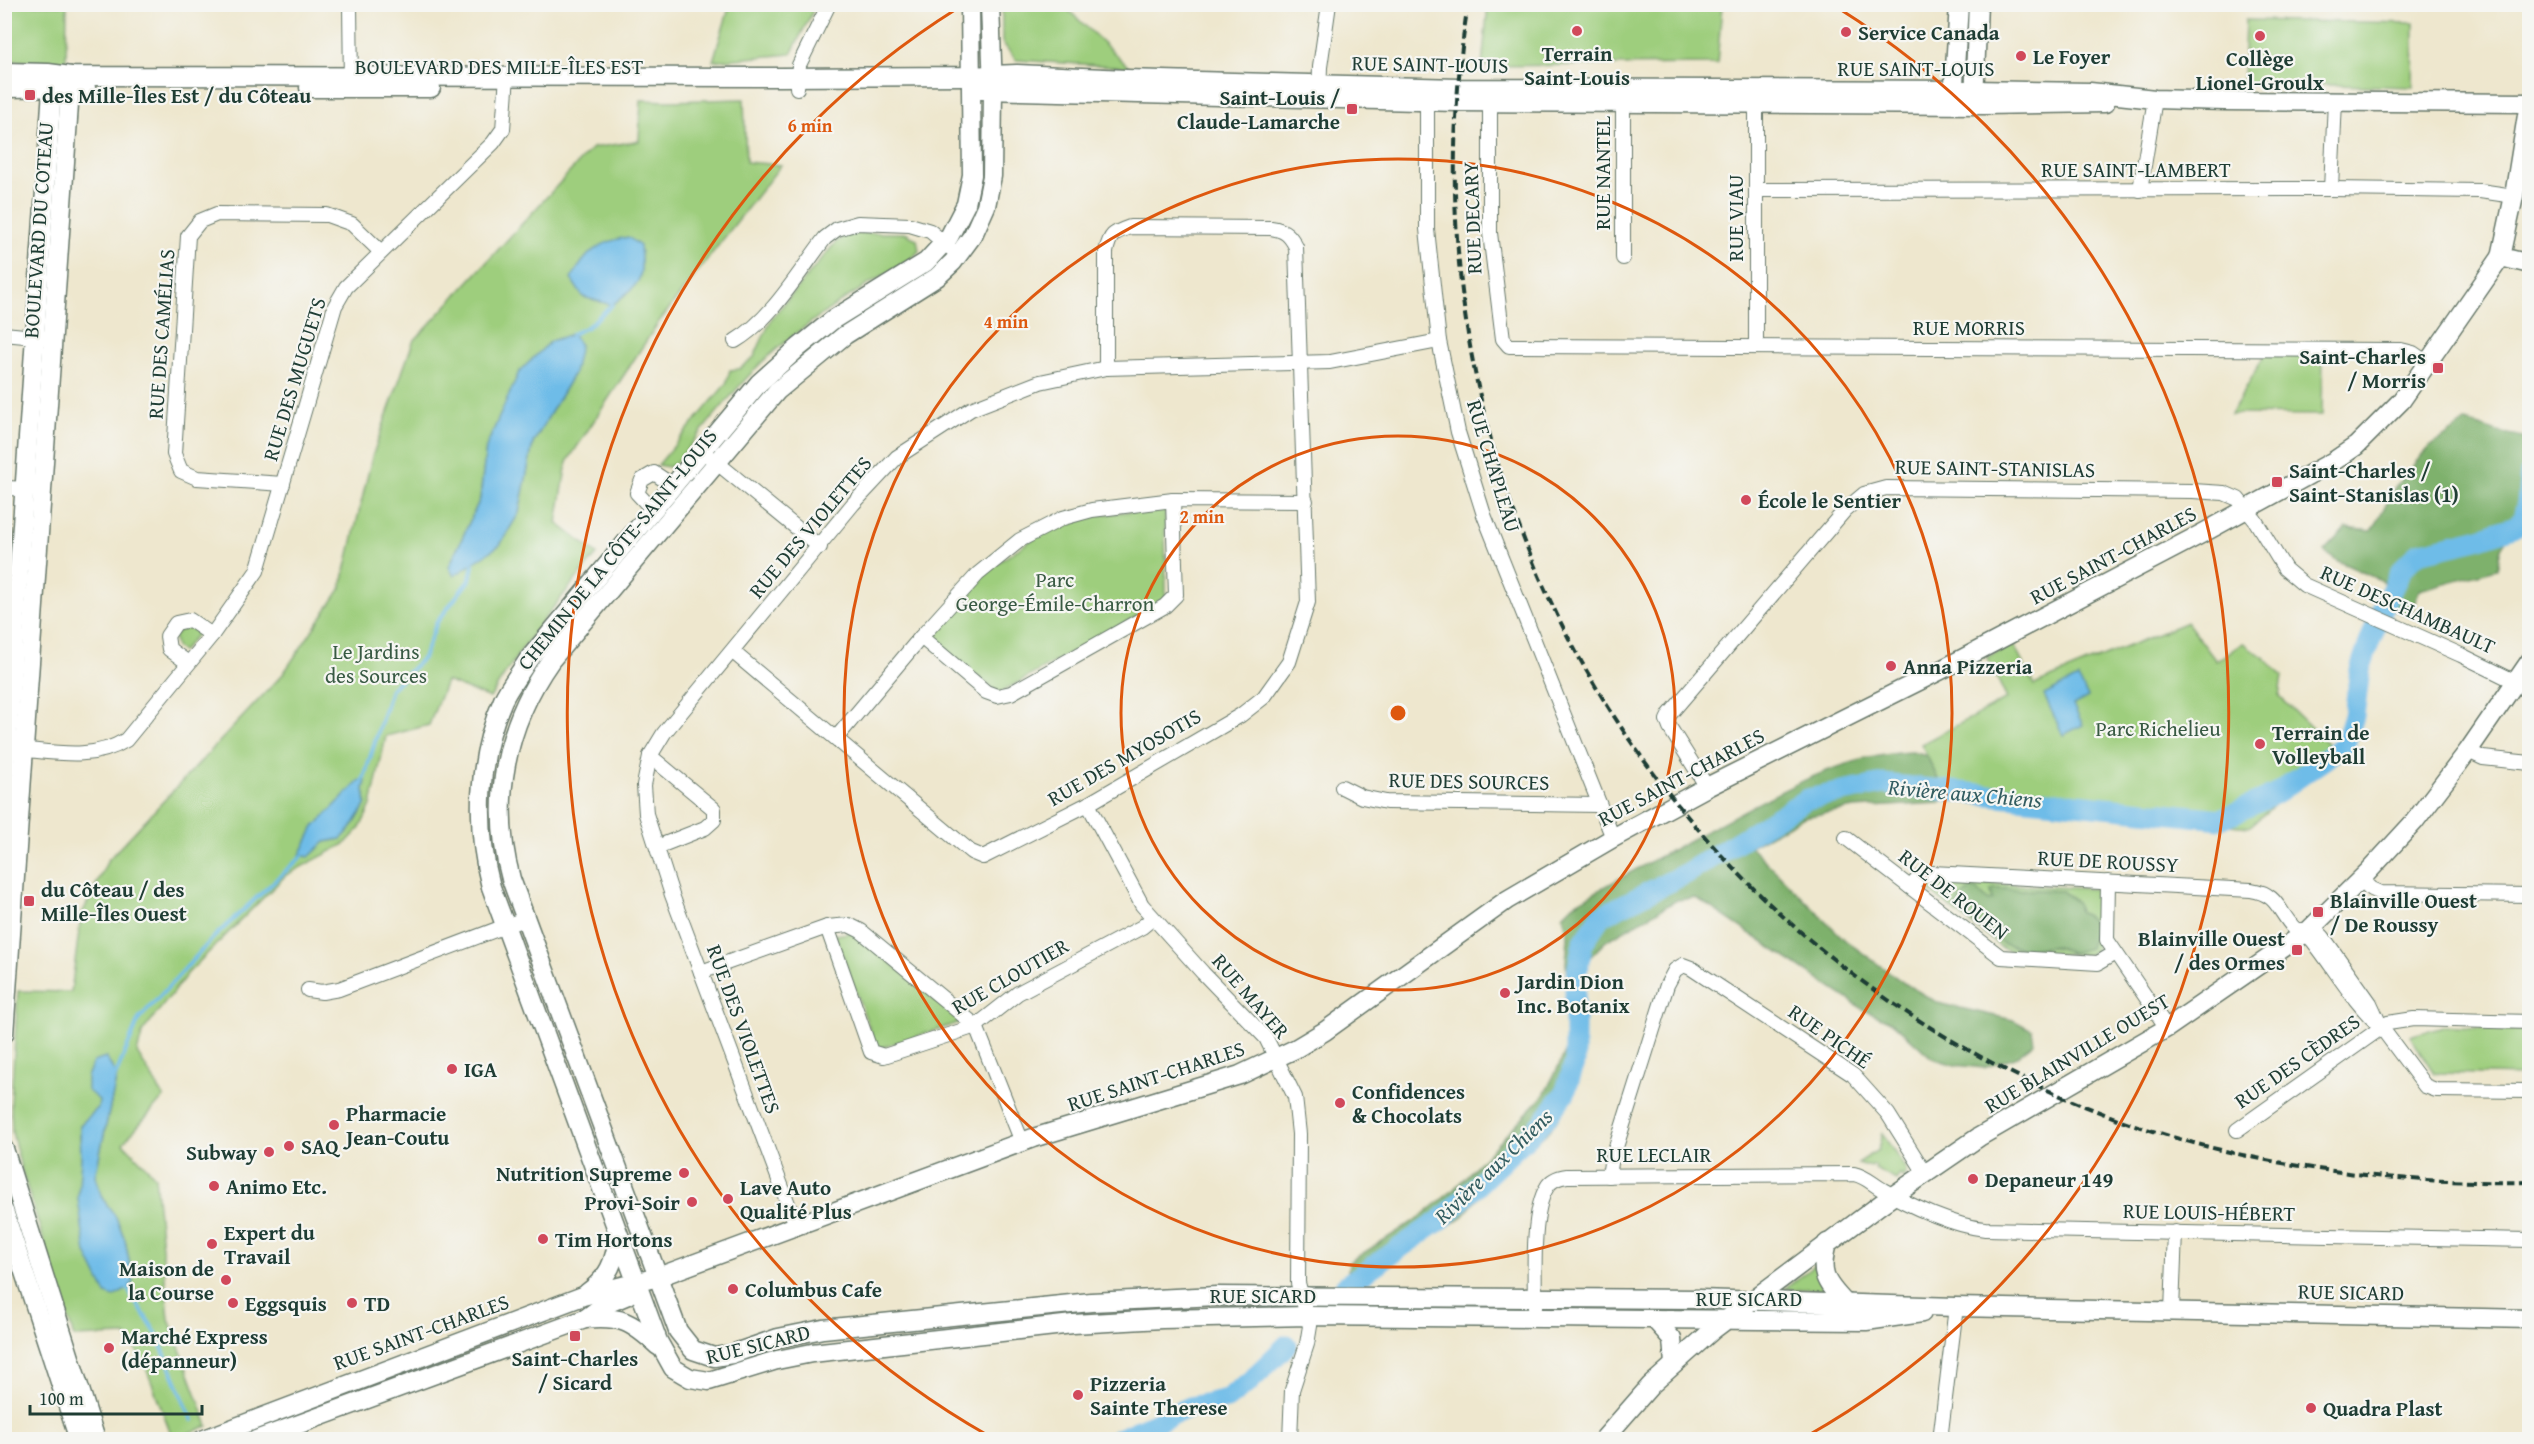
<svg xmlns="http://www.w3.org/2000/svg" width="2534" height="1444" font-family="'Gentium Book Plus',serif">
<style>
.green{fill:#9ece7d;stroke:#5e8658;stroke-width:1.5;fill-rule:evenodd}
.forest{fill:#7eb16c;stroke:#4e7750;stroke-width:1.5}
.water{fill:#6ebce8;stroke:#467c8e;stroke-width:1.5}
.lines{fill:none;stroke-linecap:round;stroke-linejoin:round}
.stream{stroke:#6ebce8;stroke-width:4}
.river{stroke:#6ebce8;stroke-width:21}
.minor-casing{stroke:#67786a;stroke-width:16}
.tertiary-casing{stroke:#67786a;stroke-width:21}
.minor{stroke:#fff;stroke-width:14}
.tertiary{stroke:#fff;stroke-width:18}
.rail{stroke:#1f3d34;stroke-width:4;stroke-dasharray:9 4.5;stroke-linecap:butt}
.ring{fill:none;stroke:#de580e;stroke-width:3}
.poi-dot{fill:#d1495b;stroke:#f6f6f2;stroke-width:2}
.labels{text-anchor:middle;dominant-baseline:central;stroke-width:4.5;stroke-linejoin:round;paint-order:stroke}
.poi-label{font-size:21px;font-weight:bold;fill:#1f3d34;stroke:#f6f6f2;text-anchor:start}
.street-label{font-size:21px;fill:#1f3d34;stroke:#f6f6f2}
.park-label{font-size:21px;fill:#385a43;stroke:#f6f6f2}
.water-label{font-size:22px;font-style:italic;fill:#335d61;stroke:#f6f6f2}
.centre{fill:#de580e;stroke:#f6f6f2;stroke-width:3}
.ring-label{font-size:18px;text-anchor:middle;font-weight:bold;fill:#de580e;stroke:#f6f6f2;stroke-width:4.5;stroke-linejoin:round;paint-order:stroke}
</style>
<rect width="100%" height="100%" fill="#f6f6f2"/>
<filter id="ink" filterUnits="userSpaceOnUse"><feTurbulence type="fractalNoise" baseFrequency=".0167" numOctaves="2"/><feDisplacementMap in="SourceGraphic" scale="12" xChannelSelector="R" yChannelSelector="G"/><feConvolveMatrix kernelMatrix="1 2 1 2 8 2 1 2 1" color-interpolation-filters="sRGB"/></filter>
<filter id="wash" filterUnits="userSpaceOnUse"><feTurbulence type="fractalNoise" baseFrequency=".008" numOctaves="4" result="noise"/><feDisplacementMap in="SourceGraphic" scale="24" xChannelSelector="R" yChannelSelector="G"/><feGaussianBlur stdDeviation="1.35" result="paint"/><feColorMatrix in="noise" values="0 0 0 0 0 0 0 0 0 0 0 0 0 0 0 0 0 1.4 0 .05"/><feComposite in="paint" operator="in"/></filter>
<g filter="url(#wash)">
<rect width="100%" height="100%" fill="#eee7ce"/>
<g class="green">
<polygon points="4,5 67,5 66,62 5,61"/>
<polygon points="730,5 730,4 816,5 791,54 713,61"/>
<polygon points="1002,5 1063,5 1129,67 1016,60 1002,42"/>
<polygon points="1488,5 1722,5 1717,64 1482,66"/>
<polygon points="2245,20 2414,23 2413,87 2243,83"/>
<path d="M744,99L746,162L781,165L658,323L567,462L557,523L597,554C557,602 522,644 490,698L446,681L429,725L386,736L371,805L360,828L345,844L286,875L188,973L143,1031L137,1053L164,1097L123,1143L155,1176L169,1319L208,1426L173,1439L143,1360L126,1335L74,1337L21,1168L12,1132L11,1102L18,991L71,992L81,916L108,860L283,674L341,588L372,457L413,342L592,148L639,141L641,100L669,101ZM574,373L533,443L519,513L449,567L480,499L486,447ZM364,789L366,804L341,839L325,842ZM117,1075L95,1176L102,1198L116,1217L125,1240L133,1282L128,1289L87,1253L80,1136V1125L98,1108L99,1100Z"/>
<path d="M855,233H908V235L917,239L919,251L911,259C858,290 806,321 761,363C730,394 703,430 675,464L668,467L658,465L726,384L730,370L739,369L754,357L772,318L836,242L844,236Z"/>
<polygon points="2268,349 2323,349 2322,415 2231,414"/>
<polygon points="1165,508 1166,600 999,693 925,637 970,582 1063,518"/>
<polygon points="2187,622 2216,661 2243,643 2265,658 2282,676 2279,696 2336,752 2249,827 1945,794 1921,744 2007,699 1987,657 2013,644 2034,685"/>
<polygon points="189,626 198,633 182,652 176,647 174,637 180,629"/>
<path d="M1935,881L2095,889L2100,895L2096,951L2087,955L2011,951L2002,948L1932,893L1928,887ZM1995,889L2062,891L2073,899L2077,909L2095,935L2081,949L2071,953C2051,943 2050,949 2030,949C2001,949 1977,926 1956,908L1958,900L1967,895L1982,894L1989,902L1993,901L1991,893Z"/>
<polygon points="854,932 961,1022 877,1049 835,935"/>
<polygon points="2443,1026 2529,1031 2529,1075 2434,1073 2410,1036"/>
<polygon points="1882,1133 1906,1170 1906,1174 1902,1177 1900,1174 1896,1180 1875,1169 1876,1167 1873,1165 1871,1167 1858,1163 1878,1150"/>
<polygon points="1816,1265 1824,1289 1784,1289"/>
</g>
<g class="forest">
<path d="M2465,422C2488,427 2506,438 2529,437V479L2521,489C2534,520 2523,519 2505,541C2499,547 2499,561 2497,569L2419,590L2410,616L2378,604L2384,582L2338,561L2324,551L2346,528L2372,531L2395,487L2427,449Z"/>
<path d="M1912,752L1927,756L1945,794L1939,803L1854,808L1804,817L1750,846L1845,940L1904,983L1938,1003L2013,1020L2032,1030L2034,1043L2017,1056L1984,1068L1955,1065L1932,1058L1893,1023L1866,1011L1701,901L1695,898L1677,900L1606,941L1588,959L1582,982L1583,1044L1573,1085L1563,1111L1550,1130L1496,1177L1461,1218L1368,1274L1358,1277L1348,1272L1349,1262L1422,1216L1453,1190L1544,1095L1567,1049L1572,1028L1566,963L1568,936L1563,915L1573,905C1615,880 1658,858 1701,834C1766,799 1837,755 1912,752Z"/>
<path d="M1972,889H1976L1989,901L1993,900L1991,890L1995,889L2062,891L2077,903L2079,912C2101,923 2095,928 2090,948L2071,953L2057,946L2030,949L2004,944L1993,938L1956,907L1958,900Z"/>
</g>
<g class="water">
<path d="M628,237L640,246C644,283 640,283 612,305L583,297L571,279C586,253 597,242 628,237Z"/>
<polygon points="572,334 580,345 574,373 533,443 519,513 500,545 454,576 449,567 480,499 486,447 519,372 551,341"/>
<polygon points="2078,678 2088,697 2073,705 2083,725 2063,735 2044,695"/>
<polygon points="360,780 366,781 364,789 366,804 351,829 341,839 325,842 309,857 300,855 314,827"/>
<polygon points="106,1058 117,1075 95,1176 102,1198 116,1217 125,1240 133,1282 128,1289 113,1297 106,1294 86,1253 78,1199 81,1158 80,1125 98,1108 99,1100 87,1090 87,1077 93,1062"/>
</g>
<g class="lines">
<g class="stream">
<polyline points="572,334 587,327 612,305"/>
<polyline points="363,781 391,689 423,658 437,622 470,579 473,565"/>
<polyline points="114,1079 139,1019 214,937 302,856"/>
<polyline points="125,1285 156,1333 192,1420"/>
</g>
<g class="river">
<polyline points="1345,1286 1443,1218 1542,1123 1565,1093 1575,1062 1575,981 1583,943 1601,916 1687,873 1807,799 1883,784 2221,819 2274,795 2345,745 2354,716 2360,670 2368,646 2382,609 2402,569 2418,553 2477,539 2516,526 2523,518 2527,503 2530,474"/>
<polyline points="1116,1440 1190,1407 1227,1399 1249,1382 1287,1345"/>
</g>
</g>
</g>
<g filter="url(#ink)">
<g class="lines">
<defs>
<g id="minor">
<polyline points="350,4 351,86"/>
<polyline points="797,88 799,65 829,4"/>
<polyline points="1319,93 1320,67 1329,4"/>
<polyline points="1490,93 1490,233 1503,339 1509,346 2401,350 2413,353 2429,364"/>
<polyline points="1623,93 1623,258"/>
<polyline points="1427,94 1427,229 1439,341 1458,432 1484,515 1613,838"/>
<polyline points="2331,189 2335,101"/>
<polyline points="1757,190 2331,189 2480,191 2514,196"/>
<polyline points="2140,190 2155,99"/>
<polyline points="4,334 45,338"/>
<path d="M735,341C771,320 799,272 825,238L837,229L858,223L910,225L930,231L950,248"/>
<polyline points="1756,347 1756,94"/>
<polyline points="710,457 820,547"/>
<polyline points="283,484 197,478 181,471 174,454 188,236 200,221 217,214 327,215 352,224 381,252"/>
<polyline points="4,488 34,489"/>
<polyline points="652,509 637,493 642,480 654,473 672,485"/>
<polyline points="921,637 986,692 997,696 1011,693 1165,606 1176,595 1173,500"/>
<path d="M733,652L971,852L983,857L1088,804L1241,715L1264,697L1289,662L1308,602L1296,247C1290,235 1285,230 1271,228L1130,227C1113,233 1110,234 1106,252V368"/>
<polyline points="188,663 169,649 167,636 176,623 190,620 212,635"/>
<polyline points="837,737 921,637 978,574 1020,540 1063,518 1092,510 1173,500 1306,501"/>
<path d="M17,749C54,752 93,761 126,740L212,635L257,571L335,306L346,287L493,143L503,129L507,76"/>
<polyline points="2468,751 2483,758 2530,763"/>
<polyline points="650,756 714,809 714,820 705,828 657,847"/>
<polyline points="1342,787 1362,797 1386,802 1598,805"/>
<polyline points="1707,787 1670,728 1667,720 1670,714 1845,510 1864,494 1886,488 2193,491 2224,493 2238,499 2255,520 2285,569 2304,585 2461,655 2516,682"/>
<polyline points="1088,804 1142,905 1203,973 1266,1038 1295,1097 1299,1134 1298,1283 1310,1326 1307,1344 1292,1390 1290,1440"/>
<polyline points="1846,838 2001,957 2098,963 2115,953"/>
<polyline points="2361,880 2371,889 2380,893 2530,895"/>
<polyline points="2108,882 2107,940 2167,1028"/>
<path d="M1910,887L1920,877L1932,873L2251,890C2278,894 2278,911 2294,928C2300,933 2308,934 2313,941C2336,970 2353,1002 2381,1027"/>
<polyline points="827,927 871,1052 884,1056 976,1026 1018,993 1142,927 1153,918"/>
<polyline points="2301,930 2319,933 2323,937 2370,1003 2381,1027 2425,1086 2436,1090 2530,1091"/>
<polyline points="701,972 827,927 849,925 861,931 976,1026 1022,1142"/>
<polyline points="308,990 322,992 339,989 524,919"/>
<polyline points="2237,1130 2388,1023 2414,1019 2530,1022"/>
<polyline points="1609,1176 1611,1163 1667,985 1675,970 1683,965 1691,968 1853,1075 1888,1114 1925,1173"/>
<polyline points="796,1225 672,895 646,814 644,785 650,756 664,733 853,504 897,457 971,409 1040,382 1106,368 1330,362 1439,341"/>
<path d="M1535,1308C1535,1277 1531,1212 1547,1187C1551,1180 1559,1177 1567,1176L1854,1174C1867,1177 1872,1184 1883,1190C1910,1206 1954,1226 1985,1229L2530,1240"/>
<polyline points="2172,1311 2175,1232"/>
<polyline points="1940,1440 1956,1307"/>
</g>
<g id="tertiary">
<path d="M970,4L972,175L966,204L949,237L926,262L834,319L798,348L759,383L528,660C520,673 509,687 503,700C477,758 475,826 491,887L658,1341L673,1368L690,1378L709,1381L777,1360L812,1353L1073,1324L1162,1319L1308,1316L1866,1321L1922,1313"/>
<path d="M990,4L993,90L992,176L986,206L973,235L953,262L937,277L845,335L777,391L551,660C505,725 490,802 511,879L678,1331L693,1350L714,1357L732,1354L778,1338L823,1329L1091,1302L1217,1296L1699,1299L1956,1307L2530,1319"/>
<polyline points="4,72 48,73 71,76 780,77 966,76 1017,74 1126,79 1458,88 1974,90 2090,92 2155,99 2224,101 2530,103"/>
<polyline points="4,88 86,87"/>
<polyline points="309,88 431,88"/>
<polyline points="981,90 1457,102 1985,105 2105,103"/>
<polyline points="1953,100 1959,4"/>
<polyline points="1974,100 1978,4"/>
<polyline points="2501,257 2530,264"/>
<polyline points="4,786 53,75"/>
<polyline points="4,1034 71,76"/>
<polyline points="4,1149 96,1440"/>
<polyline points="4,1211 79,1440"/>
<path d="M1827,1243C1819,1273 1824,1281 1845,1303"/>
<path d="M587,1293C609,1277 615,1262 618,1236"/>
<path d="M585,1319C620,1315 632,1322 658,1346"/>
<polyline points="1655,1320 1672,1339 1674,1364"/>
<polyline points="202,1440 583,1296 658,1277 1033,1138 1240,1075 1295,1049 1325,1031 1507,900 1613,838 1707,787 1939,671 2203,533 2334,461 2356,446 2401,401 2501,257 2514,196 2529,103"/>
<polyline points="256,1440 585,1319 604,1305 628,1295"/>
<polyline points="1603,1440 1651,1385 1714,1329 1881,1204 1979,1137 2167,1028 2308,931 2367,873 2414,822 2468,751 2530,661"/>
</g>
</defs>
<use href="#minor" class="minor-casing"/>
<use href="#tertiary" class="tertiary-casing"/>
<use href="#minor" class="minor"/>
<use href="#tertiary" class="tertiary"/>
<path class="rail" d="M1468,4C1393,473 1642,924 2082,1105C2222,1163 2379,1185 2530,1182"/>
</g>
</g>
<g class="ring">
<circle cx="1398" cy="713" r="277"/>
<circle cx="1398" cy="713" r="554"/>
<path d="M989 1436A831 831 0 0 1 958 8M1838 8A831 831 0 0 1 1807 1436"/>
</g>
<g class="poi-dot">
<circle cx="1577" cy="31" r="6"/>
<circle cx="1846" cy="32" r="6"/>
<circle cx="2260" cy="36" r="6"/>
<circle cx="2021" cy="56" r="6"/>
<rect x="24" y="89" width="12" height="12" rx="3"/>
<rect x="1346" y="103" width="12" height="12" rx="3"/>
<rect x="2432" y="362" width="12" height="12" rx="3"/>
<rect x="2271" y="476" width="12" height="12" rx="3"/>
<circle cx="1746" cy="500" r="6"/>
<circle cx="1891" cy="666" r="6"/>
<circle cx="2260" cy="744" r="6"/>
<rect x="23" y="895" width="12" height="12" rx="3"/>
<rect x="2312" y="906" width="12" height="12" rx="3"/>
<rect x="2291" y="944" width="12" height="12" rx="3"/>
<circle cx="1505" cy="993" r="6"/>
<circle cx="452" cy="1069" r="6"/>
<circle cx="1340" cy="1103" r="6"/>
<circle cx="334" cy="1125" r="6"/>
<circle cx="289" cy="1146" r="6"/>
<circle cx="269" cy="1152" r="6"/>
<circle cx="684" cy="1173" r="6"/>
<circle cx="1973" cy="1179" r="6"/>
<circle cx="214" cy="1186" r="6"/>
<circle cx="728" cy="1199" r="6"/>
<circle cx="692" cy="1202" r="6"/>
<circle cx="543" cy="1239" r="6"/>
<circle cx="212" cy="1244" r="6"/>
<circle cx="226" cy="1280" r="6"/>
<circle cx="733" cy="1289" r="6"/>
<circle cx="233" cy="1303" r="6"/>
<circle cx="352" cy="1303" r="6"/>
<rect x="569" y="1330" width="12" height="12" rx="3"/>
<circle cx="109" cy="1348" r="6"/>
<circle cx="1078" cy="1395" r="6"/>
<circle cx="2311" cy="1408" r="6"/>
</g>
<g class="labels">
<g class="poi-label">
<text x="1858" y="32">Service Canada</text>
<text x="1577" y="53" text-anchor="middle">Terrain<tspan x="1577" dy="24">Saint-Louis</tspan></text>
<text x="2033" y="56">Le Foyer</text>
<text x="2260" y="58" text-anchor="middle">Collège<tspan x="2260" dy="24">Lionel-Groulx</tspan></text>
<text x="42" y="95">des Mille-Îles Est / du Côteau</text>
<text x="1340" y="97" text-anchor="end">Saint-Louis /<tspan x="1340" dy="24">Claude-Lamarche</tspan></text>
<text x="2426" y="356" text-anchor="end">Saint-Charles<tspan x="2426" dy="24">/ Morris</tspan></text>
<text x="2289" y="470">Saint-Charles /<tspan x="2289" dy="24">Saint-Stanislas (1)</tspan></text>
<text x="1758" y="500">École le Sentier</text>
<text x="1903" y="666">Anna Pizzeria</text>
<text x="2272" y="732">Terrain de<tspan x="2272" dy="24">Volleyball</tspan></text>
<text x="41" y="889">du Côteau / des<tspan x="41" dy="24">Mille-Îles Ouest</tspan></text>
<text x="2330" y="900">Blainville Ouest<tspan x="2330" dy="24">/ De Roussy</tspan></text>
<text x="2285" y="938" text-anchor="end">Blainville Ouest<tspan x="2285" dy="24">/ des Ormes</tspan></text>
<text x="1517" y="981">Jardin Dion<tspan x="1517" dy="24">Inc. Botanix</tspan></text>
<text x="464" y="1069">IGA</text>
<text x="1352" y="1091">Confidences<tspan x="1352" dy="24">&amp; Chocolats</tspan></text>
<text x="346" y="1113">Pharmacie<tspan x="346" dy="24">Jean-Coutu</tspan></text>
<text x="301" y="1146">SAQ</text>
<text x="257" y="1152" text-anchor="end">Subway</text>
<text x="672" y="1173" text-anchor="end">Nutrition Supreme</text>
<text x="1985" y="1179">Depaneur 149</text>
<text x="226" y="1186">Animo Etc.</text>
<text x="740" y="1187">Lave Auto<tspan x="740" dy="24">Qualité Plus</tspan></text>
<text x="680" y="1202" text-anchor="end">Provi-Soir</text>
<text x="224" y="1232">Expert du<tspan x="224" dy="24">Travail</tspan></text>
<text x="555" y="1239">Tim Hortons</text>
<text x="214" y="1268" text-anchor="end">Maison de<tspan x="214" dy="24">la Course</tspan></text>
<text x="745" y="1289">Columbus Cafe</text>
<text x="245" y="1303">Eggsquis</text>
<text x="364" y="1303">TD</text>
<text x="121" y="1336">Marché Express<tspan x="121" dy="24">(dépanneur)</tspan></text>
<text x="575" y="1358" text-anchor="middle">Saint-Charles<tspan x="575" dy="24">/ Sicard</tspan></text>
<text x="1090" y="1383">Pizzeria<tspan x="1090" dy="24">Sainte Therese</tspan></text>
<text x="2323" y="1408">Quadra Plast</text>
</g>
<g class="street-label">
<text transform="translate(1430 64) rotate(1)">RUE SAINT-LOUIS</text>
<text x="499" y="66">BOULEVARD DES MILLE-ÎLES EST</text>
<text x="1916" y="68">RUE SAINT-LOUIS</text>
<text x="2136" y="169">RUE SAINT-LAMBERT</text>
<text transform="translate(1602 173) rotate(-90)">RUE NANTEL</text>
<text transform="translate(1472 218) rotate(-92)">RUE DECARY</text>
<text transform="translate(1735 218) rotate(-90)">RUE VIAU</text>
<text transform="translate(38 230) rotate(-86)">BOULEVARD DU COTEAU</text>
<text x="1969" y="327">RUE MORRIS</text>
<text transform="translate(161 334) rotate(-86)">RUE DES CAMÉLIAS</text>
<text transform="translate(294 379) rotate(-73)">RUE DES MUGUETS</text>
<text transform="translate(1494 466) rotate(73)">RUE CHAPLEAU</text>
<text transform="translate(1995 468) rotate(1)">RUE SAINT-STANISLAS</text>
<text transform="translate(810 527) rotate(-50)">RUE DES VIOLETTES</text>
<text transform="translate(617 549) rotate(-51)">CHEMIN DE LA CÔTE-SAINT-LOUIS</text>
<text transform="translate(2113 555) rotate(-28)">RUE SAINT-CHARLES</text>
<text transform="translate(2408 609) rotate(24)">RUE DESCHAMBAULT</text>
<text transform="translate(1124 757) rotate(-30)">RUE DES MYOSOTIS</text>
<text transform="translate(1681 777) rotate(-28)">RUE SAINT-CHARLES</text>
<text transform="translate(1469 781) rotate(1)">RUE DES SOURCES</text>
<text transform="translate(2108 861) rotate(3)">RUE DE ROUSSY</text>
<text transform="translate(1954 894) rotate(38)">RUE DE ROUEN</text>
<text transform="translate(1010 976) rotate(-30)">RUE CLOUTIER</text>
<text transform="translate(1251 996) rotate(49)">RUE MAYER</text>
<text transform="translate(744 1029) rotate(70)">RUE DES VIOLETTES</text>
<text transform="translate(1830 1036) rotate(35)">RUE PICHÉ</text>
<text transform="translate(2077 1053) rotate(-31)">RUE BLAINVILLE OUEST</text>
<text transform="translate(2297 1061) rotate(-35)">RUE DES CÈDRES</text>
<text transform="translate(1156 1076) rotate(-18)">RUE SAINT-CHARLES</text>
<text x="1654" y="1154">RUE LECLAIR</text>
<text transform="translate(2209 1212) rotate(1)">RUE LOUIS-HÉBERT</text>
<text transform="translate(2351 1292) rotate(1)">RUE SICARD</text>
<text x="1263" y="1295">RUE SICARD</text>
<text x="1749" y="1298">RUE SICARD</text>
<text transform="translate(421 1332) rotate(-20)">RUE SAINT-CHARLES</text>
<text transform="translate(758 1344) rotate(-14)">RUE SICARD</text>
</g>
<g class="park-label">
<text x="1055" y="579">Parc<tspan x="1055" dy="24">George-Émile-Charron</tspan></text>
<text x="376" y="651">Le Jardins<tspan x="376" dy="24">des Sources</tspan></text>
<text x="2158" y="728">Parc Richelieu</text>
</g>
<g class="water-label">
<text transform="translate(1965 793) rotate(5)">Rivière aux Chiens</text>
<text transform="translate(1493 1166) rotate(-44)">Rivière aux Chiens</text>
</g>
</g>
<circle cx="1398" cy="713" r="9" class="centre"/>
<g class="ring-label">
<text x="810" y="132">6 min</text>
<text x="1006" y="328">4 min</text>
<text x="1202" y="523">2 min</text>
</g>
<rect width="2534" height="1444" fill="none" stroke="#f6f6f2" stroke-width="24"/>
<path d="M30 1405v9h172v-9" fill="none" stroke="#1f3d34" stroke-width="3"/>
<text x="39" y="1405" font-size="18" fill="#1f3d34" stroke="#f6f6f2" stroke-width="4.5" paint-order="stroke">100 m</text>
</svg>
